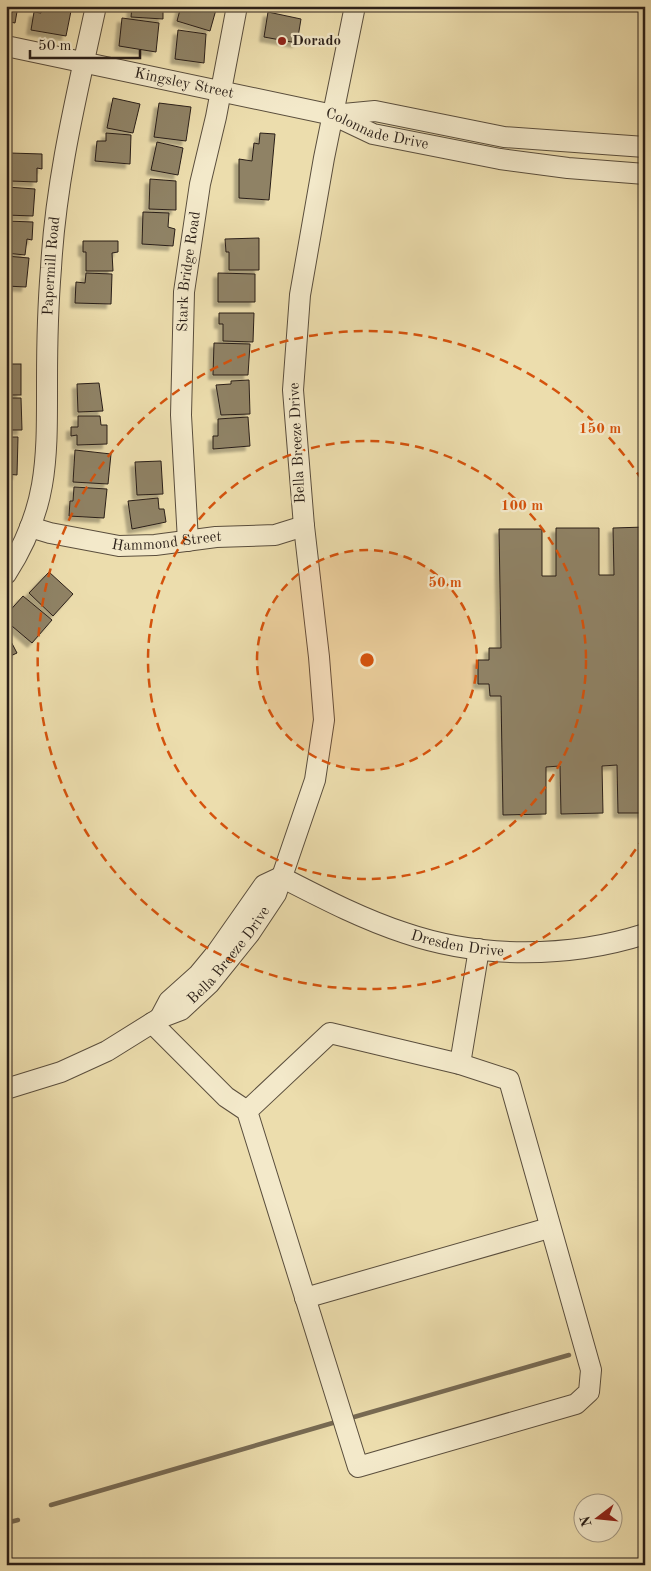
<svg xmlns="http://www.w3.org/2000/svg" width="651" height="1571" font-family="'Old Standard TT',serif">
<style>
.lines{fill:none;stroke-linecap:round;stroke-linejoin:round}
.stream{stroke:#776a53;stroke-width:4.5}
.building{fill:#8f8265;stroke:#2a1f18;filter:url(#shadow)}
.minor-casing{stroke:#5a4e3d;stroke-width:22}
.minor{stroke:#f3e9ca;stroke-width:20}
.ring{fill:none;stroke:#d5530d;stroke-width:2.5;stroke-dasharray:9 6}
.poi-dot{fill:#8f2418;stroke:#f3e9ca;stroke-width:2}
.labels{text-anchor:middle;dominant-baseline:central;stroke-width:4.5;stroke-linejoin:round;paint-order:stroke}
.poi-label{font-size:15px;font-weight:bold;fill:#2a1f18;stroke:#f3e9ca;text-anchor:start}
.street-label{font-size:15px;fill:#2a1f18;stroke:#f3e9ca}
.centre{fill:#d5530d;stroke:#f3e9ca;stroke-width:2.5}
.ring-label{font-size:15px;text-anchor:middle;font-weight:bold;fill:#d5530d;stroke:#f3e9ca;stroke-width:4.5;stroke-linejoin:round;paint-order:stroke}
</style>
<defs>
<filter id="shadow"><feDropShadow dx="-4.5" dy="4.5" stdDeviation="1" flood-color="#0004"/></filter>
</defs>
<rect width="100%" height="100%" fill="#ecddad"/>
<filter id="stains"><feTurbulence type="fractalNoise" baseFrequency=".004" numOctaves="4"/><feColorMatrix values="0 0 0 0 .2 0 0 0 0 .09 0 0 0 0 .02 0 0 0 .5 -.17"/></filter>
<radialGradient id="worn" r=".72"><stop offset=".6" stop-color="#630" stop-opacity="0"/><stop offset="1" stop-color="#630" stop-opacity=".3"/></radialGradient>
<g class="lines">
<g class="stream">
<polyline points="354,1417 569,1355"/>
<polyline points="51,1505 336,1422"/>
<polyline points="6,1523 18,1520"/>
</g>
</g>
<g class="building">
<polygon points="6,6 18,6 15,23 6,21"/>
<polygon points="42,6 72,6 66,36 31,30 34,12 41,13"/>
<polygon points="132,6 163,6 163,19 131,17"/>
<polygon points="181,6 217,6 210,31 177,21"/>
<polygon points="268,12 301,19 297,43 264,37"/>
<polygon points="122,18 159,23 156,52 119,46"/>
<polygon points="178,30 206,34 204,63 175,59"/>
<polygon points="113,98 140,104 133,133 107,128"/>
<polygon points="159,103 191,107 186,141 154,137"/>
<polygon points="106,133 131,135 130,164 95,161 97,141 106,141"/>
<polygon points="260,133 275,134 269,200 239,198 239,159 252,161 254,143 259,144"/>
<polygon points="157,142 183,148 178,175 151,170"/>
<polygon points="10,153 42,154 42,169 37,168 37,182 10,181"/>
<polygon points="150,179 176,181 176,210 149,209"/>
<polygon points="7,187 35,189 33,216 6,215"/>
<polygon points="143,212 169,213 168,227 175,229 173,246 142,244"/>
<polygon points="6,221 33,222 32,240 27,239 25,255 6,253"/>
<polygon points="259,238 259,270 229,270 229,252 226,252 225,239"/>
<polygon points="83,241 118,241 118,252 112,253 113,271 86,271 86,252 83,252"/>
<polygon points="6,256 29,258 26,287 6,286"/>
<polygon points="86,273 112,274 111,304 75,303 76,282 85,283"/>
<polygon points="218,273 255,274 255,302 218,302"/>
<polygon points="219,313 254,313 253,342 223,341 223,324 219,324"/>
<polygon points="214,343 250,344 248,375 213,375"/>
<rect x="6" y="364" width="15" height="31"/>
<polygon points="249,380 250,414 221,415 216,385 231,384 231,381"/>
<polygon points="99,383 103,411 78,412 77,384"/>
<polygon points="6,398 21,398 22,430 6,430"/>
<polygon points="78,416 100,416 101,425 107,425 107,444 77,445 77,435 71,436 71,427 78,427"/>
<polygon points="248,417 250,446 213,449 213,436 218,436 218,419"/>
<polygon points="6,437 18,437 17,475 6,474"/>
<polygon points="75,450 111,454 108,484 73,482"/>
<polygon points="161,461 163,494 137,495 135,462"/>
<polygon points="74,487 107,489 104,518 69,516 70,501 73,501"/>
<polygon points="158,498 159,509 164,509 166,522 132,529 128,501"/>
<polygon points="645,527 645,813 618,813 617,765 602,766 603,813 561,814 560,766 546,767 546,814 503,815 501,696 490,696 489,684 478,684 478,660 489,660 489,648 501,648 499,529 542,529 542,576 556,576 556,528 599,528 599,575 614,575 613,528"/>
<polygon points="49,572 73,594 53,616 29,593"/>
<polygon points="23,596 52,620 32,643 6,621 6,615"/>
<polygon points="6,632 17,653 6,658"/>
</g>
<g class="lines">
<defs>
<g id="minor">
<path id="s1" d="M6,46L333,115L373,134L500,159L568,168L645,174"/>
<polyline points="333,115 375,111 504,137 645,147"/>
<path id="s2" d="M30,527L50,533L119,546L155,545L216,537L275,535L304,526"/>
<path id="s3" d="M188,541L181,415L184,292L200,184L216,117L237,6"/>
<path id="s4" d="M6,574C49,508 47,457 47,381C47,344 48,305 51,268C56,178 77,94 96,6"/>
<path id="s5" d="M281,877C322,898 362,919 405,933C481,959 570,958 645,934"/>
<polyline points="160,1018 169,1001 198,975 217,952 264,885 281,877"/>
<polyline points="152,1023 226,1097 247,1111 358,1467 576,1404 589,1392 591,1370 509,1080 460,1064 330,1033 247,1111"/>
<polyline points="460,1064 479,949"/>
<path id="s6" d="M6,1089L61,1072L107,1051L160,1018L181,1010L209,984L250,933L276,894L315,780L324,720L319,657L304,526L293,390L300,295L324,158L355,6"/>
<polyline points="305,1298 549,1228"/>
</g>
</defs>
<use href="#minor" class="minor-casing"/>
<use href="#minor" class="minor"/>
</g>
<circle cx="367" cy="660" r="110" fill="#d5530d" fill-opacity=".12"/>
<g class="ring">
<circle cx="367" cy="660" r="110"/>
<circle cx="367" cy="660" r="219"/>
<path d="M644 837A329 329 0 1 1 644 483"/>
</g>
<circle class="poi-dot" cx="282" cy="41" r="5"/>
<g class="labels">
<g class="poi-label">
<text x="292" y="41">Dorado</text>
</g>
<g class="street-label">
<text stroke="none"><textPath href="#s1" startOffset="182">Kingsley Street</textPath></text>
<text stroke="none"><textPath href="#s1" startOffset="381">Colonnade Drive</textPath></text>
<text stroke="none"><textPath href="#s4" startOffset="316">Papermill Road</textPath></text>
<text stroke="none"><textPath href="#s3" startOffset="270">Stark Bridge Road</textPath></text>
<text transform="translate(298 443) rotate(-93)">Bella Breeze Drive</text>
<text stroke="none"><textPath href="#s2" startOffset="139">Hammond Street</textPath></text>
<text stroke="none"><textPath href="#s5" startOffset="190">Dresden Drive</textPath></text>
<text stroke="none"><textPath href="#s6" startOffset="266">Bella Breeze Drive</textPath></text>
</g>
</g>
<circle cx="367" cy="660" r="8" class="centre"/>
<g class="ring-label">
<text x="600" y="433">150 m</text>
<text x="522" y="510">100 m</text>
<text x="445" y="587">50 m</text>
</g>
<rect width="651" height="1571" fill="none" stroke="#ecddad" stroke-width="25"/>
<rect x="8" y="8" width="636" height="1556" fill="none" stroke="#2a1f18" stroke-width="2.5"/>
<rect x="12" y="12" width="626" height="1546" fill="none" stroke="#2a1f18"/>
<g transform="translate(598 1518) rotate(254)"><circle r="24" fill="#f3e9ca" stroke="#a39883"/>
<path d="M0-4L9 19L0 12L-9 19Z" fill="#8f2418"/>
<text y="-8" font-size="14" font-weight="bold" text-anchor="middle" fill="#2a1f18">N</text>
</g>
<path d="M30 50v8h110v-8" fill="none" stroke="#2a1f18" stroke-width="2.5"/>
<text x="38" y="50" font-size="15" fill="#2a1f18" stroke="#f3e9ca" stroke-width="4" paint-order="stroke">50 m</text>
<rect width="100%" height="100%" filter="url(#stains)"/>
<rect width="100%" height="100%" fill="url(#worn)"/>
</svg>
